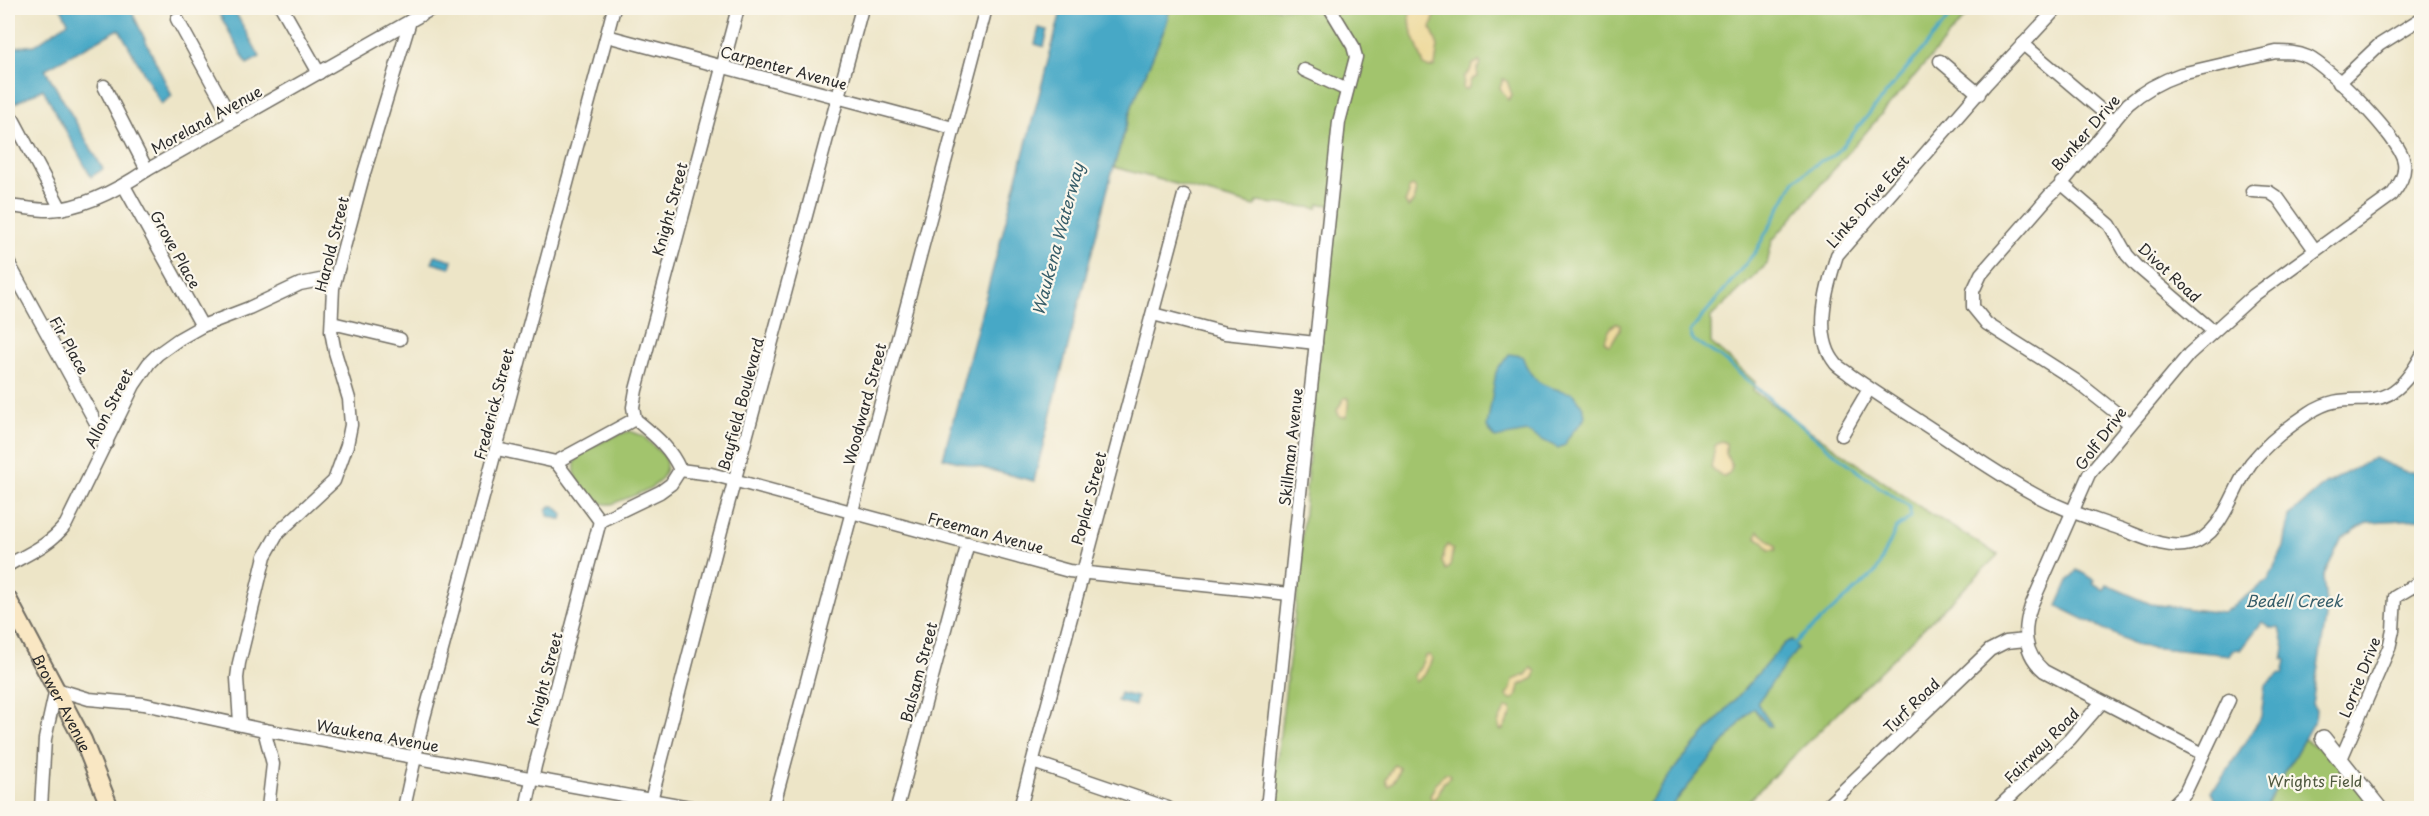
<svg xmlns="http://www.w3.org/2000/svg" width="2429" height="816" font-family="'Playpen Sans',sans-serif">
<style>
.green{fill:#a2c46d;stroke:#66784c;stroke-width:1.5}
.sand{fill:#eeda9e;stroke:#8c8264;stroke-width:1.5}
.water{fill:#46a8c6;stroke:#386a78;stroke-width:1.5}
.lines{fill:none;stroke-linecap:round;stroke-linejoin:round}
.stream{stroke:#46a8c6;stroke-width:3}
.minor-casing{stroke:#6f6c62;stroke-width:15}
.tertiary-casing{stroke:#6f6c62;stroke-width:18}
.secondary-casing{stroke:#6f6c62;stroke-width:20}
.minor{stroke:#fff;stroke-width:12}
.tertiary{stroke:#fff;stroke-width:15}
.secondary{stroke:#f9e7c3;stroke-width:16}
.labels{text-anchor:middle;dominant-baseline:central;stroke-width:4.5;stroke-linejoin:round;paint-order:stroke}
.street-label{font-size:15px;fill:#2b2b2b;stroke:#fbf7ec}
.park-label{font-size:15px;fill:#4f593f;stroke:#fbf7ec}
.water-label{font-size:16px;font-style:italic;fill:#365d69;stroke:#fbf7ec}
</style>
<rect width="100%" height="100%" fill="#fbf7ec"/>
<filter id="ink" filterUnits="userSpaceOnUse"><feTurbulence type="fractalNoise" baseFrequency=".0167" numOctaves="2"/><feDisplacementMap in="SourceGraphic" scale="12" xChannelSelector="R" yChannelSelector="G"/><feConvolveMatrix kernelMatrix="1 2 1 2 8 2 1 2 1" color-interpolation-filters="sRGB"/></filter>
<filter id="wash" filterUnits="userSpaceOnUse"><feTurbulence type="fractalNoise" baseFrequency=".008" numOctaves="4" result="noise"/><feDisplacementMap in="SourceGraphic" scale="24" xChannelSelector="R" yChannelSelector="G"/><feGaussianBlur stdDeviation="1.35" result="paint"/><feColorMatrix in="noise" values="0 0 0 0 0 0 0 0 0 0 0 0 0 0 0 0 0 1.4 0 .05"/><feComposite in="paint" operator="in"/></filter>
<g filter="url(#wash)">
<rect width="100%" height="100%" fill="#ede5c7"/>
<g class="green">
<polygon points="1170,8 1973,8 1772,241 1767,264 1711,317 1711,343 1755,382 1753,391 1923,509 1998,555 1741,808 1670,808 1750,711 1754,708 1760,719 1771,723 1763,714 1757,703 1792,640 1785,643 1679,763 1646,808 1271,808 1296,604 1331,205 1319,204 1318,208 1257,202 1255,206 1114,167 1132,106 1166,25"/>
<path d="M630,431L643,436L665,457C673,488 634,494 612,504C593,508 563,472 579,456C587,447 618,434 630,431Z"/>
<polygon points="2304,739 2335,758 2373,808 2265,808"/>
</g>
<g class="sand">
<polygon points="1409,8 1437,8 1431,28 1438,46 1435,66 1429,68 1424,65 1411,29"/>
<polygon points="1479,61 1481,64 1477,70 1478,76 1471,80 1468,89 1463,89 1464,77 1470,71 1472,65"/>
<polygon points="1503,79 1507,81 1512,95 1508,100 1500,88"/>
<path d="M1413,186C1420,192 1414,202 1408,207L1405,202L1409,194L1408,188Z"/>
<polygon points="1616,323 1620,324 1620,329 1611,344 1608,345 1604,341 1610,329"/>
<polygon points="1344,398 1349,398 1347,416 1344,417 1339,416 1337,410"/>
<polygon points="1721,441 1726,443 1726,454 1732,467 1729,474 1724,477 1711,468 1715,446"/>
<polygon points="1758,531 1776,546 1776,550 1769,550 1763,541 1756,537"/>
<polygon points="1448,545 1453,549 1450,567 1446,570 1442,562 1445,549"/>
<polygon points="1430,655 1432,659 1425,674 1415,682 1413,675 1420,668 1425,656"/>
<polygon points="1531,668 1536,671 1534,678 1520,685 1518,695 1514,699 1509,699 1507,695 1511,689 1513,680 1526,675"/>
<polygon points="1506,708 1511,708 1512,714 1503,729 1500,730 1498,723"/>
<path d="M1394,765L1399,767C1399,773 1393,785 1388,786L1386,780Z"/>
<polygon points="1445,773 1449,773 1451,776 1443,783 1438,795 1432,800 1430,796 1436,783"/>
</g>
<g class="water">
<polygon points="61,8 136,8 132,12 172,96 161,104 119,29 45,69 103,169 91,177 43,89 13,104 8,95 8,48 35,45 68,22"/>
<polygon points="216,8 233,8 260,57 247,64"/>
<polygon points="1062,8 1170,8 1166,25 1132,106 1111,176 1034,481 943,458"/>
<polygon points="1039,28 1048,30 1044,47 1035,44"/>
<polygon points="435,255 452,260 450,268 432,263"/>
<path d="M1509,354L1522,356C1533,387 1546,386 1574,394C1600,427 1572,420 1565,445L1558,448L1527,432L1495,438L1487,427L1496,372Z"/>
<polygon points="2374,458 2406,472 2421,472 2421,519 2368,522 2342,538 2323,577 2327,612 2312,704 2316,710 2315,719 2265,808 2218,808 2211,791 2221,780 2261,717 2265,686 2280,673 2283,674 2286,660 2283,659 2285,648 2280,628 2271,628 2262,622 2240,650 2238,649 2231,651 2230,655 2138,646 2057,606 2068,581 2077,570 2095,580 2093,583 2104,590 2107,585 2151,604 2223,613 2268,580 2284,547 2289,516 2325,484"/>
<polygon points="550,506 555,506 563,514 562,520 548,516 547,510"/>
<polygon points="1792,640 1798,648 1757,703 1772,726 1768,726 1754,708 1750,711 1670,808 1646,808 1679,763 1785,643"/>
<polygon points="1120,693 1137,697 1135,706 1117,701"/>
</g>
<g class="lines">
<polyline class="stream" points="1794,644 1876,572 1896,529 1911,517 1909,506 1879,487 1823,444 1720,357 1693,340 1690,332 1756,251 1795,180 1819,162 1835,155 1957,8"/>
</g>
</g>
<g filter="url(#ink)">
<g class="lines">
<defs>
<g id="minor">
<polyline points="282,8 319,73"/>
<path d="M2057,8L1985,85L1837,255C1827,286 1812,336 1836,364C1839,368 1846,371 1850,375C1870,389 1890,402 1910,415C1951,441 1991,470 2032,493C2060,509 2091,518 2121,529C2142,537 2167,550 2190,544C2224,535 2232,489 2251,463C2267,443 2288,427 2309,413C2356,381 2383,428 2422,355"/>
<polyline points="177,19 233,121"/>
<polyline points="607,36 953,128"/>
<polyline points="2023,44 2114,121"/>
<polyline points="1940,61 1979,94"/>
<polyline points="1304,70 1347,90"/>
<polyline points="2339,83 2379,45 2422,18"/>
<polyline points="104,86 147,170"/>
<polyline points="13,119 61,209"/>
<polyline points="2061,183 2110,225 2127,255 2137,266 2213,331"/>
<polyline points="124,186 202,326"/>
<polyline points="2252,191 2269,192 2278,198 2315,250"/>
<path d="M8,206C21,207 36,210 49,210C84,208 119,189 147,170L410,21"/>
<polyline points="8,262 107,443"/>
<polyline points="1153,314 1225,333 1316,343"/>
<polyline points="332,323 400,339"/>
<polyline points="635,419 633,407 636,390 738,8"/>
<path d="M2129,423L2075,380L1987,324L1973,307V291L1981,274L2050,195L2059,187L2128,104C2144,90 2161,81 2181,74L2276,52C2287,52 2297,52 2308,57C2329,67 2401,139 2404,162C2406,174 2399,186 2392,195L2254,295L2189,354L2089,474L2031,606C2023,630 2023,653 2044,671L2203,754"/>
<polyline points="1842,435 1869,389"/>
<polyline points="497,449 556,462 635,419"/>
<polyline points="556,462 600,521"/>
<polyline points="680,470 711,474 1069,571 1289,594"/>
<path d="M600,521L660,492L671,484L680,470C670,447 654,435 635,419"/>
<path d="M8,565C30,553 51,544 66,524L134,385L149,363L158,354L179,339L202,326L249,308L300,284L335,277"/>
<polyline points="240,723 237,678 239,663 265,556 278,533 334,481 347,445 351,425 349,399 335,352 331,331 333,288 364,173 410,21 433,8"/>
<polyline points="264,730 273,764 268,808"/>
<polyline points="2341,759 2389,648 2393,630 2395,597 2422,581"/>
<polyline points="1033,762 1168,808"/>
<polyline points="41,808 45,739 56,689 89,699 144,704 264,730 695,808"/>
<polyline points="404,808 423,721 614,8"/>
<polyline points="526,808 535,766 600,521"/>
<polyline points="649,808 723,523 862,8"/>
<polyline points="773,808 986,8"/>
<polyline points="897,808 968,543"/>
<polyline points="1020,808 1184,195"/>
<polyline points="1267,808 1339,122 1356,57 1353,46 1330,8"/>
<polyline points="1825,808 1990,650 2006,642 2026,640"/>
<polyline points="1998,808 2070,739 2102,702"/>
<polyline points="2170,808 2185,793 2229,700"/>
</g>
<polyline id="tertiary" points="2323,738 2379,808"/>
<g id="secondary">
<path id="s1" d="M8,599L83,740L110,808"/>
</g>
</defs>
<use href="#minor" class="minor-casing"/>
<use href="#tertiary" class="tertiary-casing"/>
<use href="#secondary" class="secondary-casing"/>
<use href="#minor" class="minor"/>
<use href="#tertiary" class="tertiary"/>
<use href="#secondary" class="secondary"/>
</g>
</g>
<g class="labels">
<g class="street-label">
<text transform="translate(784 67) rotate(15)">Carpenter Avenue</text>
<text transform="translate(206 119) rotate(-29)">Moreland Avenue</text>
<text transform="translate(2085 132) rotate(-49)">Bunker Drive</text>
<text transform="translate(1867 201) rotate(-49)">Links Drive East</text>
<text transform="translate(669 209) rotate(-75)">Knight Street</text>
<text transform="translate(331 244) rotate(-76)">Harold Street</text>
<text transform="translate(176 249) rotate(61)">Grove Place</text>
<text transform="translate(2170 272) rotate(43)">Divot Road</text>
<text transform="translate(70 345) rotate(61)">Fir Place</text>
<text transform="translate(493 404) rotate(-75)">Frederick Street</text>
<text transform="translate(740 404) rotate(-75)">Bayfield Boulevard</text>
<text transform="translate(864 404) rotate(-75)">Woodward Street</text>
<text transform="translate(108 408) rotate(-63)">Allon Street</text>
<text transform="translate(2100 438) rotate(-53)">Golf Drive</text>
<text transform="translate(1290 447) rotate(-84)">Skillman Avenue</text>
<text transform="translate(1088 498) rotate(-75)">Poplar Street</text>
<text transform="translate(986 532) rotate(15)">Freeman Avenue</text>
<text transform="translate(918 672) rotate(-75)">Balsam Street</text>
<text transform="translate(2359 677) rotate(-68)">Lorrie Drive</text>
<text transform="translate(544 679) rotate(-75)">Knight Street</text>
<text stroke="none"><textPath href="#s1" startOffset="117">Brower Avenue</textPath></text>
<text transform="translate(1911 705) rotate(-44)">Turf Road</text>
<text transform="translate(378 735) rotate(10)">Waukena Avenue</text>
<text transform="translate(2041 745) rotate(-45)">Fairway Road</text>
</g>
<g class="park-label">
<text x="2315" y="780">Wrights Field</text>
</g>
<g class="water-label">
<text transform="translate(1057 239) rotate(-75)">Waukena Waterway</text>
<text x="2294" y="600">Bedell Creek</text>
</g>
</g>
<rect width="2429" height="816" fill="none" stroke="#fbf7ec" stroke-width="30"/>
</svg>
